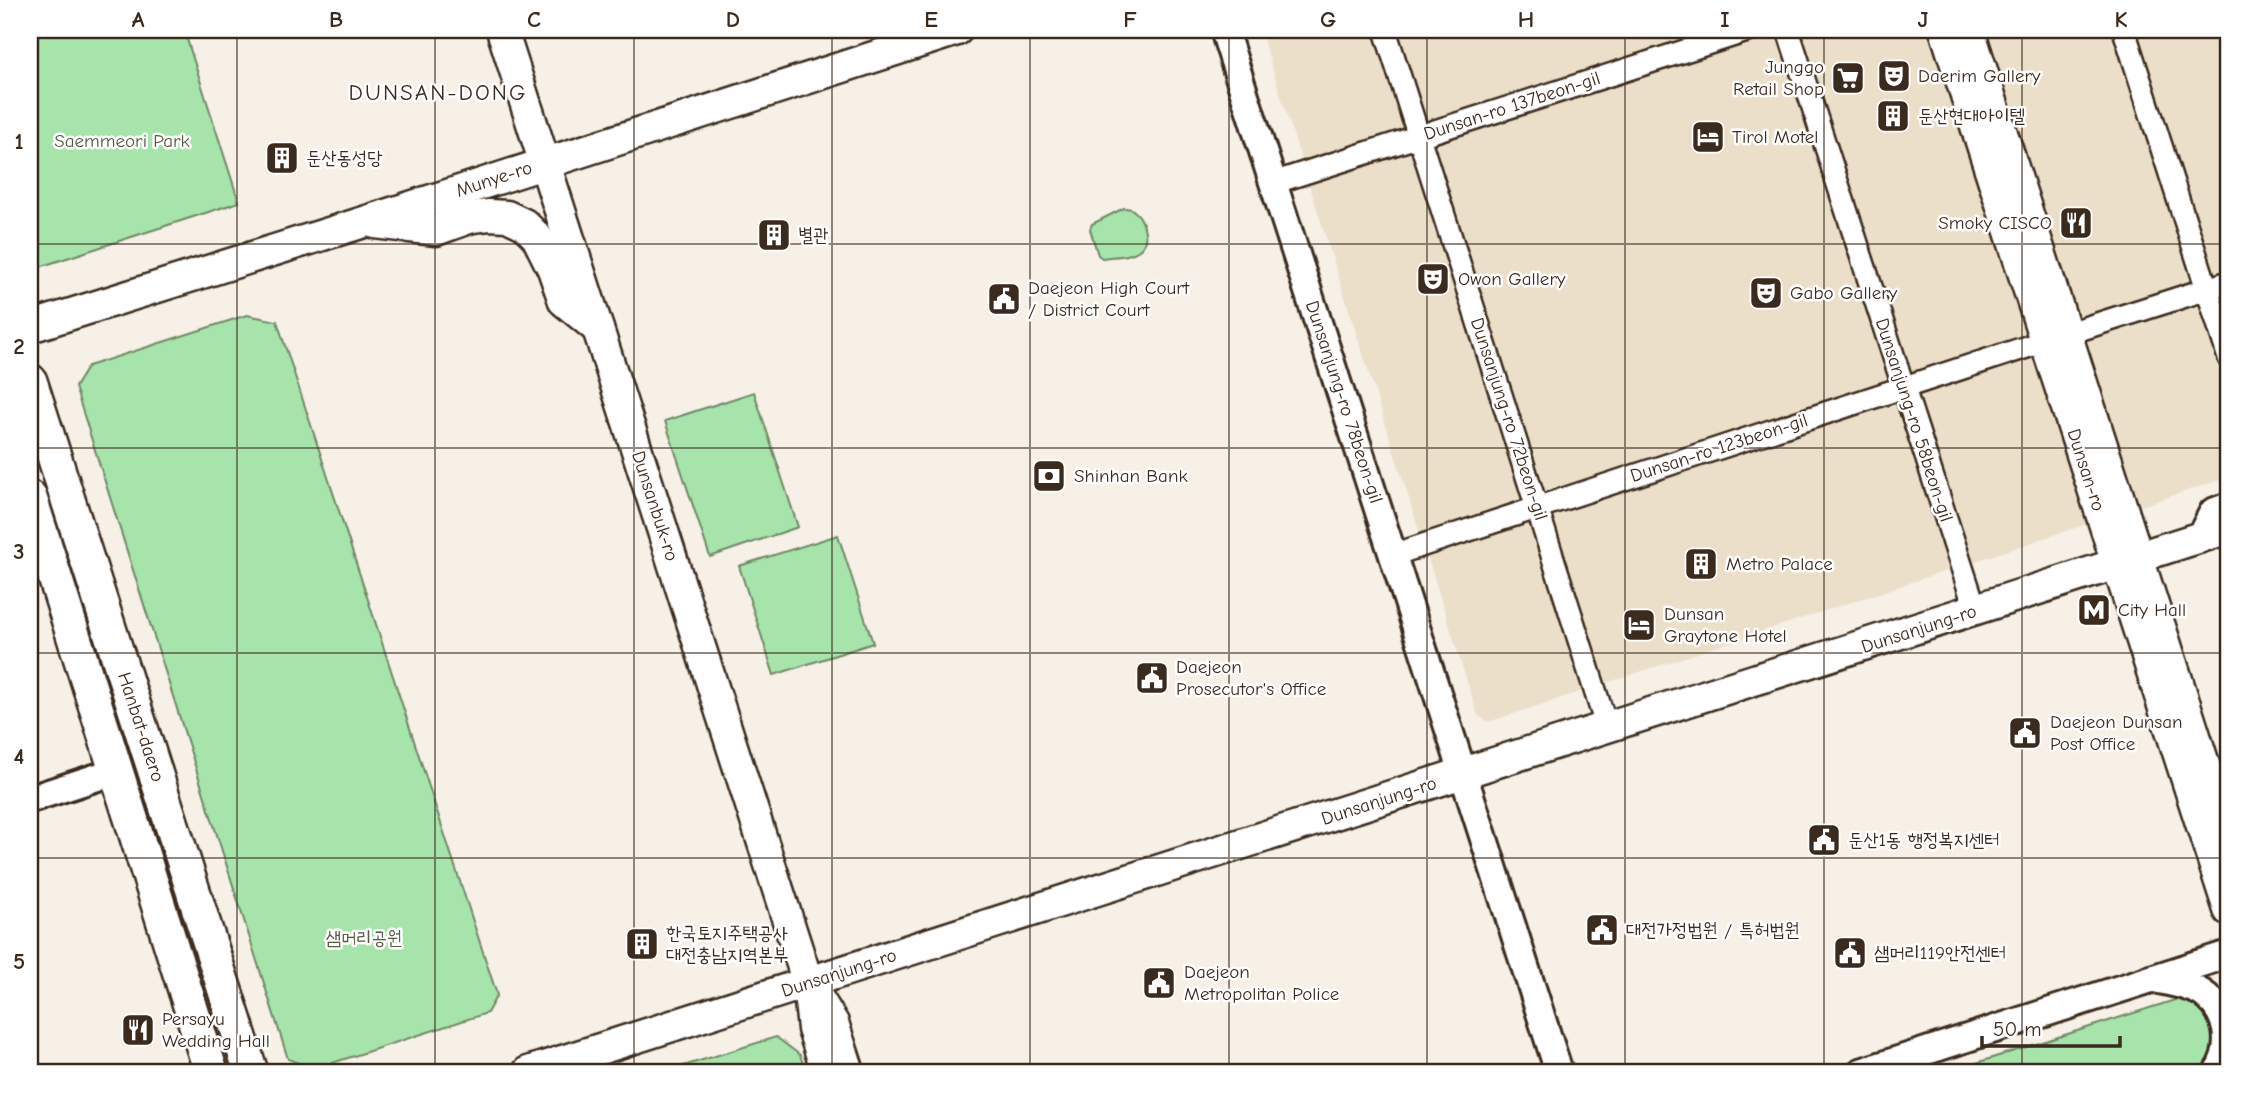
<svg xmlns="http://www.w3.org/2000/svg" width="2259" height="1102" font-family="'Comic Neue','Poor Story',sans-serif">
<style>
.built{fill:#ebdfca}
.green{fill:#a6e4ac;stroke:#708765;stroke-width:2}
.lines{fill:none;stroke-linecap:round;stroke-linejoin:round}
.minor-casing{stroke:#3b2a1e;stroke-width:26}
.tertiary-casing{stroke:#3b2a1e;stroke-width:32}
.secondary-casing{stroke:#3b2a1e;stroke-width:35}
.primary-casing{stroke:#3b2a1e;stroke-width:38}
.minor{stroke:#fff;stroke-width:21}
.tertiary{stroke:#fff;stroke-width:26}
.secondary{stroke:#fff;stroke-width:30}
.primary{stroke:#fff;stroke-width:33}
.grid{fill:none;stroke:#3b2a1e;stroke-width:2;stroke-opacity:0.55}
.labels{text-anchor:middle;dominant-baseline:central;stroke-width:5;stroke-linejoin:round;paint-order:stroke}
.poi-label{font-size:19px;fill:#3b2a1e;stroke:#fff;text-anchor:start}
.street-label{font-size:19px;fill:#3b2a1e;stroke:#fff}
.park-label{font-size:19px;fill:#565842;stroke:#fff}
.quarter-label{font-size:23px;letter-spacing:2px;fill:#3b2a1e;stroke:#fff}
.neatline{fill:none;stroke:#3b2a1e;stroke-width:2.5}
.grid-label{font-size:23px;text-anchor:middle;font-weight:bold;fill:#3b2a1e}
</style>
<rect width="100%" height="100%" fill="#f6f0e7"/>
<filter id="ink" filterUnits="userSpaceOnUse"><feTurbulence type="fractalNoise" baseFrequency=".0143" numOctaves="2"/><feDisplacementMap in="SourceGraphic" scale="14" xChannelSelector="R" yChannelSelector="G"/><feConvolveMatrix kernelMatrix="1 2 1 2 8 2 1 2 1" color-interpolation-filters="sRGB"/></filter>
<g filter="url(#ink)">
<polygon class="built" points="1260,30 2229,30 2229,477 1489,722 1478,716"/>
<g class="green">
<polygon points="30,30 184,30 239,202 30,270"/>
<path d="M1124,208C1127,208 1132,209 1134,211C1144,218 1151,242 1139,250C1130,257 1113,256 1102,258L1098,255L1090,229L1092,224Z"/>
<polygon points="247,315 277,321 497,995 487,1013 314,1069 288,1059 75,387 88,366"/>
<polygon points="754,392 798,527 710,557 665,421"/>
<polygon points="838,535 873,643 774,675 739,566"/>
<polygon points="2178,999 2188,1000 2206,1009 2218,1042 2207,1063 2191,1072 1948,1072"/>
<polygon points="776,1037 800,1055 806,1072 664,1072"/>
</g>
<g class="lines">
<defs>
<g id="minor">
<polyline points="1385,30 1607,728"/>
<polyline points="1788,30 1976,611"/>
<polyline points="2124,30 2229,358"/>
<polyline points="1273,183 1750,30"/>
<polyline points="2066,334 2229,282"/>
<polyline points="1393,555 2045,341"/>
</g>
<g id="tertiary">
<polyline points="1224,30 1559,1072"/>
<polyline points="2199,539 2213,512 2229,506"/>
<polyline points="30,799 116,771"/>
<path d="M2154,979C2169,982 2189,985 2202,993C2229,1011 2234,1047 2217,1072"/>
<polyline points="1861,1072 2229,954"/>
</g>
<g id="secondary">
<polyline points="502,30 808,983 813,1029 827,1072"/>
<polyline points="1945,30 2229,910"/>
<polyline points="1969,30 2229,842"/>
<polyline points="375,223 436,230 472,217 489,215 507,216 524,224 537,237 553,269 564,301 598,329"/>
<polyline points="30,327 364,222 957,30"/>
<polyline points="812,989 833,1023 849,1072"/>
<polyline points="528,1072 2229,528"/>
</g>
<g id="primary">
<polyline points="30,381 251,1072"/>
<polyline points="30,498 211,1072"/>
</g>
</defs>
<use href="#minor" class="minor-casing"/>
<use href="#tertiary" class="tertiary-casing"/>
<use href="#secondary" class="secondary-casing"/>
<use href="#primary" class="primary-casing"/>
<use href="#minor" class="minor"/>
<use href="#tertiary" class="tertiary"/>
<use href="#secondary" class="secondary"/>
<use href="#primary" class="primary"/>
</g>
</g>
<path class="grid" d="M237,30V1072M435,30V1072M634,30V1072M832,30V1072M1030,30V1072M1229,30V1072M1427,30V1072M1625,30V1072M1824,30V1072M2022,30V1072M30,244H2229M30,448H2229M30,653H2229M30,858H2229"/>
<defs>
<symbol id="theatre-square" viewBox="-11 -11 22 22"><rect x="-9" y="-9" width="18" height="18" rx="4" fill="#3b2a1e" stroke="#fff"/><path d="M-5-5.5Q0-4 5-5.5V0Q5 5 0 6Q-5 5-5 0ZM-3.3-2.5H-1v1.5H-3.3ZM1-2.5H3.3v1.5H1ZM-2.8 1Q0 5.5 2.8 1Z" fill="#fff"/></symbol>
<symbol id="supermarket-square" viewBox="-11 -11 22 22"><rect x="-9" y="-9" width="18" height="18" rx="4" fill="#3b2a1e" stroke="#fff"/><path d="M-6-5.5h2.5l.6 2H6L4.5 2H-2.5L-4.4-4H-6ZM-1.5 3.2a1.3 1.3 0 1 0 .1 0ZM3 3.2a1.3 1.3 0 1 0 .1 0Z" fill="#fff"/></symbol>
<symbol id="building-square" viewBox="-11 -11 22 22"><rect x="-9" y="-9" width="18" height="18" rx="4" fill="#3b2a1e" stroke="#fff"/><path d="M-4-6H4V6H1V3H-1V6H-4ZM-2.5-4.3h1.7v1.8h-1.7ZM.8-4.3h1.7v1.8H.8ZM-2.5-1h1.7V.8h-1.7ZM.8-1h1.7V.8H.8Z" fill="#fff"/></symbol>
<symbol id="hotel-square" viewBox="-11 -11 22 22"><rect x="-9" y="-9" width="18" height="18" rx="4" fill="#3b2a1e" stroke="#fff"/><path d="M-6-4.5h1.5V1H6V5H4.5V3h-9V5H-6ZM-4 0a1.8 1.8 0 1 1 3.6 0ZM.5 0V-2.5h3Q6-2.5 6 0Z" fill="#fff"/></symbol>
<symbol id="restaurant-square" viewBox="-11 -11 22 22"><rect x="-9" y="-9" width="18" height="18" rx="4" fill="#3b2a1e" stroke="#fff"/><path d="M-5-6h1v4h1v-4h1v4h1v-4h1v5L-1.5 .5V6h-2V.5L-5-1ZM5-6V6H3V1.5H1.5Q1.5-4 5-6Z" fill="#fff"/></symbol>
<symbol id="civic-square" viewBox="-11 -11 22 22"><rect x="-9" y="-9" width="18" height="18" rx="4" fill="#3b2a1e" stroke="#fff"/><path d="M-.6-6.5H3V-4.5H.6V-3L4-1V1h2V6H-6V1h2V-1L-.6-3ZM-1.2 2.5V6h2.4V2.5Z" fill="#fff"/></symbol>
<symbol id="bank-square" viewBox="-11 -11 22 22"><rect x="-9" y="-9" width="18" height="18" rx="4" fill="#3b2a1e" stroke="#fff"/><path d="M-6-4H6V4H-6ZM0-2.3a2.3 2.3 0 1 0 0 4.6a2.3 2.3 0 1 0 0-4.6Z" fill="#fff"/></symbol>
<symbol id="metro-square" viewBox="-11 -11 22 22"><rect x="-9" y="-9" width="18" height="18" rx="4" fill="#3b2a1e" stroke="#fff"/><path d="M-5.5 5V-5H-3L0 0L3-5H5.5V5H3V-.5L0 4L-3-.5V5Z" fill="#fff"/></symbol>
</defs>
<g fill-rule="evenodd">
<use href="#theatre-square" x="1875" y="57" width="38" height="38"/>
<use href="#supermarket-square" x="1829" y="59" width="38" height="38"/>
<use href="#building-square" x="1874" y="97" width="38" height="38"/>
<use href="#hotel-square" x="1689" y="118" width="38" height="38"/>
<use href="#building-square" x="263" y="139" width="38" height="38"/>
<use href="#restaurant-square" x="2057" y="204" width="38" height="38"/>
<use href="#building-square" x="755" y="216" width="38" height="38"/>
<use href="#theatre-square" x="1414" y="260" width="38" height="38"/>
<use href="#theatre-square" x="1747" y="274" width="38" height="38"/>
<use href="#civic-square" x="985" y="280" width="38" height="38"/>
<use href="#bank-square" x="1030" y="457" width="38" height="38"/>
<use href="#building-square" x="1682" y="545" width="38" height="38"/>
<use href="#metro-square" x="2075" y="591" width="38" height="38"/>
<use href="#hotel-square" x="1620" y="606" width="38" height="38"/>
<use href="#civic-square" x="1133" y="659" width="38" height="38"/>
<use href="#civic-square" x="2006" y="714" width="38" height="38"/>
<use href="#civic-square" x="1805" y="821" width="38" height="38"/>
<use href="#civic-square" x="1583" y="911" width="38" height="38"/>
<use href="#building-square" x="623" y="925" width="38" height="38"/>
<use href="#civic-square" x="1831" y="934" width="38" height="38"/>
<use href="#civic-square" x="1140" y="964" width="38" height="38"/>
<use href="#restaurant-square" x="119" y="1011" width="38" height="38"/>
</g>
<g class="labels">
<g class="poi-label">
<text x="1824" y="67" text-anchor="end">Junggo<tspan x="1824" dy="22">Retail Shop</tspan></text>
<text x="1918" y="76">Daerim Gallery</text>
<text x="1918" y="116">둔산현대아이텔</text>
<text x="1732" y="137">Tirol Motel</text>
<text x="306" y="158">둔산동성당</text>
<text x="2052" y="223" text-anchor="end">Smoky CISCO</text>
<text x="798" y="235">별관</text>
<text x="1458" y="279">Owon Gallery</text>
<text x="1028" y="288">Daejeon High Court<tspan x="1028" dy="22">/ District Court</tspan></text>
<text x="1790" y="293">Gabo Gallery</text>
<text x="1074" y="476">Shinhan Bank</text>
<text x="1726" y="564">Metro Palace</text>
<text x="2118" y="610">City Hall</text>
<text x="1664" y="614">Dunsan<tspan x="1664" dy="22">Graytone Hotel</tspan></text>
<text x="1176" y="667">Daejeon<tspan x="1176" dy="22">Prosecutor's Office</tspan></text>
<text x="2050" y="722">Daejeon Dunsan<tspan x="2050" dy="22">Post Office</tspan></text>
<text x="1848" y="840">둔산1동 행정복지센터</text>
<text x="1626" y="930">대전가정법원 / 특허법원</text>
<text x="666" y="933">한국토지주택공사<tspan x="666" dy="22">대전충남지역본부</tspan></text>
<text x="1874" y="953">샘머리119안전센터</text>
<text x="1184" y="972">Daejeon<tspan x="1184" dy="22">Metropolitan Police</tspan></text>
<text x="162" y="1019">Persayu<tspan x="162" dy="22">Wedding Hall</tspan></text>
</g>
<g class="street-label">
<text transform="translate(1512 106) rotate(-18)">Dunsan-ro 137beon-gil</text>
<text transform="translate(494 179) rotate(-18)">Munye-ro</text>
<text transform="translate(1344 402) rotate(72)">Dunsanjung-ro 78beon-gil</text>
<text transform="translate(1509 419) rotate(72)">Dunsanjung-ro 72beon-gil</text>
<text transform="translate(1914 420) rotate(72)">Dunsanjung-ro 58beon-gil</text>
<text transform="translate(1719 448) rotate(-18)">Dunsan-ro 123beon-gil</text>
<text transform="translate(2086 470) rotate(72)">Dunsan-ro</text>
<text transform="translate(655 506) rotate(72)">Dunsanbuk-ro</text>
<text transform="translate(1919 629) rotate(-18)">Dunsanjung-ro</text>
<text transform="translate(141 727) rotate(72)">Hanbat-daero</text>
<text transform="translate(1379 801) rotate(-18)">Dunsanjung-ro</text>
<text transform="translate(839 973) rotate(-18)">Dunsanjung-ro</text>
</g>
<g class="park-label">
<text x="122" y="141">Saemmeori Park</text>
<text x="364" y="938">샘머리공원</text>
</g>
<g class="quarter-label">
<text x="438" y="92">DUNSAN-DONG</text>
</g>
</g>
<rect width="2259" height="1102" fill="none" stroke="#fff" stroke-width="77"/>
<path d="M1982 1036v10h138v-10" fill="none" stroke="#3b2a1e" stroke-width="3.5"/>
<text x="1993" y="1036" font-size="21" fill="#3b2a1e" stroke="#ffffff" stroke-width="5" paint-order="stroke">50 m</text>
<rect x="38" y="38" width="2182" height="1026" class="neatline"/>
<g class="grid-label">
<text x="138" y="27">A</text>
<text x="336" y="27">B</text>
<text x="534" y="27">C</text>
<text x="733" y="27">D</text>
<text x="931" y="27">E</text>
<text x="1130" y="27">F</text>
<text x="1328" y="27">G</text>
<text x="1526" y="27">H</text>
<text x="1725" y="27">I</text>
<text x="1923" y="27">J</text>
<text x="2121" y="27">K</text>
<text x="19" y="149">1</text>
<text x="19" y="354">2</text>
<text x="19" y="559">3</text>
<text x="19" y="764">4</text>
<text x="19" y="969">5</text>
</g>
</svg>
